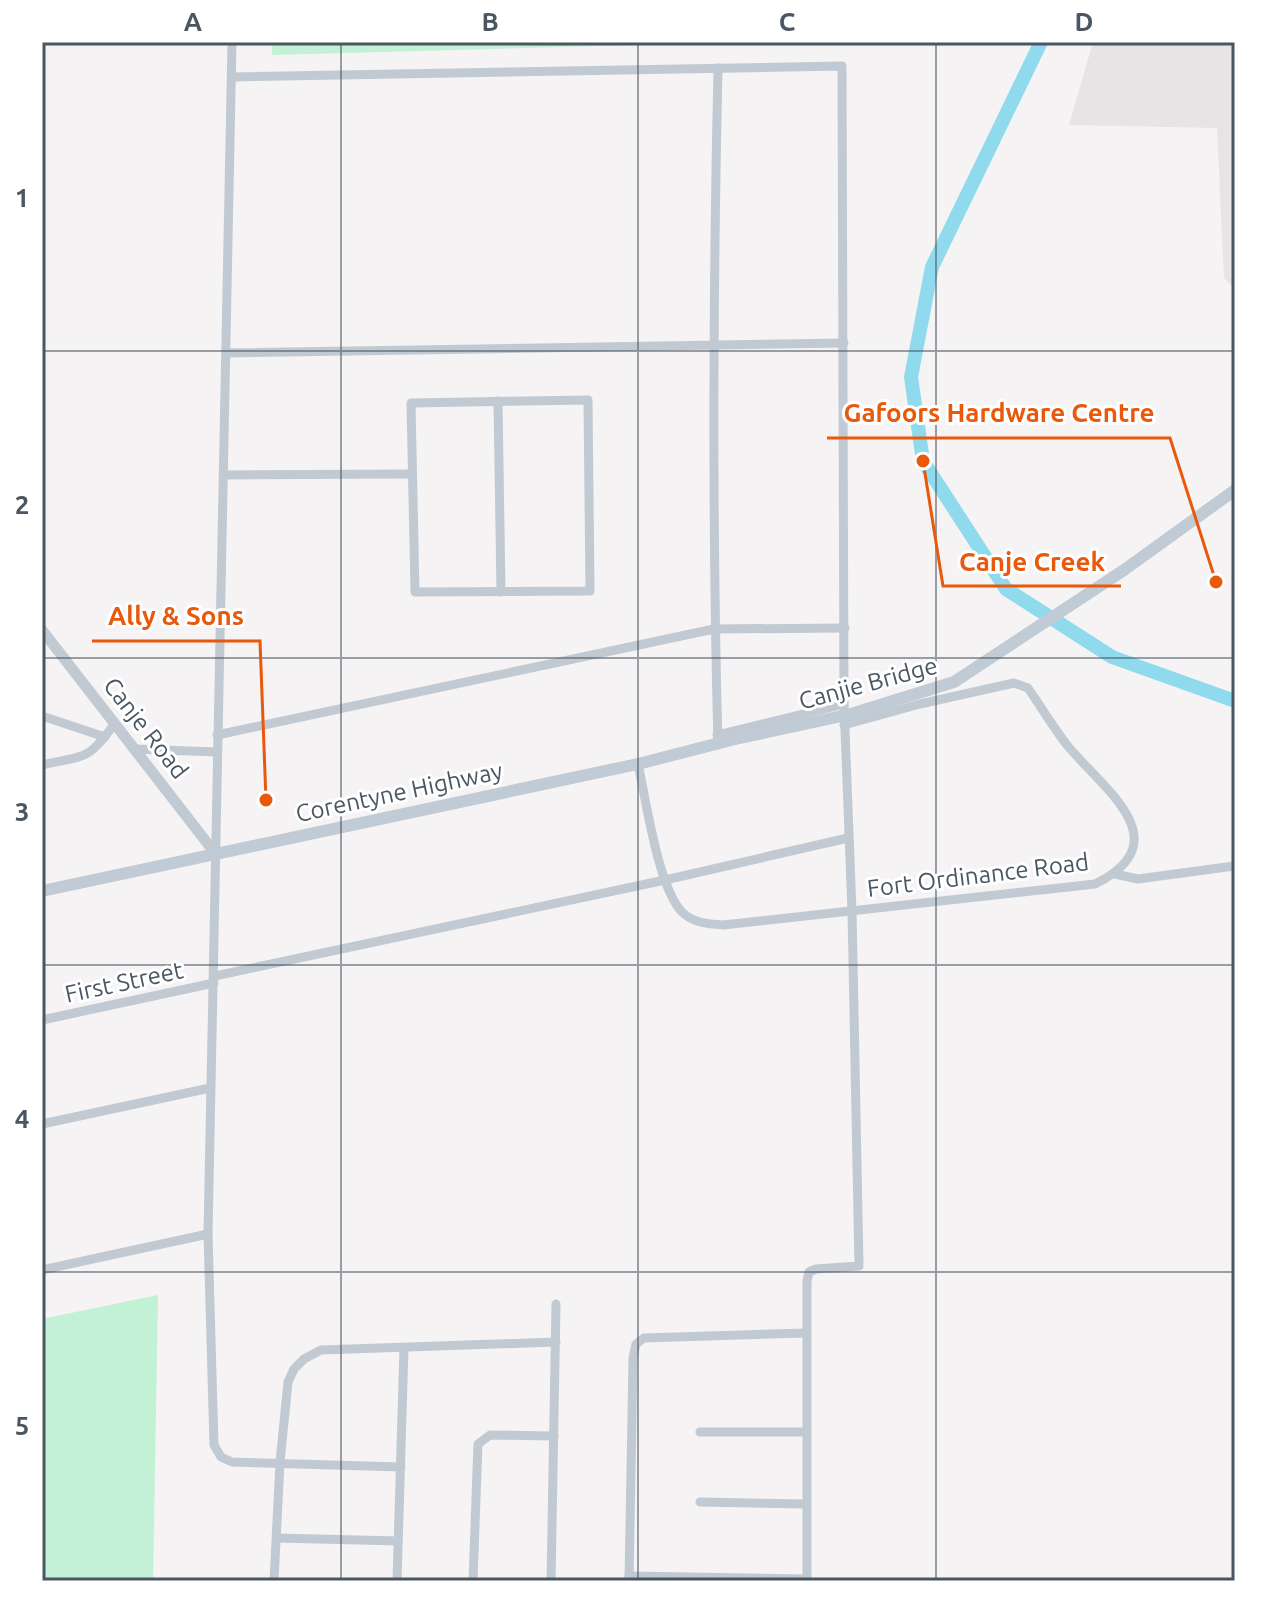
<svg xmlns="http://www.w3.org/2000/svg" width="1277" height="1623" font-family="Ubuntu,sans-serif">
<style>
.education{fill:#e6e4e5}
.green{fill:#c3f1d5}
.lines{fill:none;stroke-linecap:round;stroke-linejoin:round}
.river{stroke:#90daee;stroke-width:14}
.minor{stroke:#c1cad2;stroke-width:9}
.tertiary{stroke:#c1cad2;stroke-width:11}
.secondary{stroke:#c1cbd6;stroke-width:12}
.secondary-bridge{stroke:#c1cbd6;stroke-width:12}
.grid{fill:none;stroke:#4a5661;stroke-width:2;stroke-opacity:0.55}
.labels{text-anchor:middle;dominant-baseline:central;stroke-width:6;stroke-linejoin:round;paint-order:stroke}
.street-label{font-size:24px;fill:#4a5661;stroke:#fff}
.leader{fill:none;stroke:#e8590c;stroke-width:3}
.callout-dot{fill:#e8590c;stroke:#fff;stroke-width:3}
.callout-label{font-size:26px;text-anchor:middle;font-weight:bold;fill:#e8590c;stroke:#fff;stroke-width:6;stroke-linejoin:round;paint-order:stroke}
.neatline{fill:none;stroke:#4a5661;stroke-width:3}
.grid-label{font-size:26px;text-anchor:middle;font-weight:bold;fill:#4a5661}
</style>
<rect width="100%" height="100%" fill="#f5f3f3"/>
<polygon class="education" points="1093,42 1235,42 1235,289 1224,278 1217,128 1069,125"/>
<g class="green">
<polygon points="272,42 742,42 272,55"/>
<polygon points="158,1295 153,1581 42,1581 42,1319"/>
</g>
<g class="lines">
<polyline class="river" points="1041,42 932,267 911,377 923,461 1006,589 1112,657 1235,701"/>
<g class="minor">
<polyline points="232,42 208,1234 214,1445 221,1457 232,1462 401,1467"/>
<polyline points="232,77 842,66 844,704 852,911 859,1266 816,1269 809,1272 807,1281 807,1581"/>
<polyline points="226,353 844,343"/>
<polygon points="588,400 590,591 415,592 411,403"/>
<polyline points="498,401 501,592"/>
<polyline points="224,475 411,474"/>
<polyline points="42,716 105,737"/>
<polyline points="217,735 714,629 845,628"/>
<polyline points="717,735 844,704"/>
<path d="M718,745C712,519 713,294 718,68"/>
<polyline points="135,749 217,752"/>
<path d="M638,764C646,800 658,887 682,912C693,923 708,924 723,925L1095,884C1182,841 1102,788 1067,745C1053,727 1041,707 1028,688L1014,683L920,704L844,725"/>
<path d="M42,765C86,755 88,761 115,723"/>
<polyline points="1115,874 1138,879 1234,866"/>
<polyline points="215,976 665,880 848,838"/>
<polyline points="42,1020 214,983"/>
<polyline points="42,1124 210,1088"/>
<polyline points="42,1270 208,1234"/>
<polyline points="700,1432 806,1432"/>
<polyline points="700,1502 806,1504"/>
<polyline points="277,1538 398,1541"/>
<polyline points="629,1576 807,1579"/>
<polyline points="274,1581 280,1462 288,1382 294,1369 304,1359 321,1350 556,1342"/>
<polyline points="397,1581 404,1348"/>
<polyline points="473,1581 478,1444 490,1435 554,1436"/>
<polyline points="551,1581 556,1304"/>
<polyline points="629,1581 633,1358 636,1344 644,1338 805,1333"/>
</g>
<polyline class="tertiary" points="42,630 215,853"/>
<g class="secondary">
<polyline points="1124,570 1235,490"/>
<polyline points="42,891 638,764 735,739"/>
</g>
<polyline class="secondary-bridge" points="735,739 851,714 954,682 1124,570"/>
</g>
<path class="grid" d="M341,42V1581M638,42V1581M936,42V1581M42,351H1235M42,658H1235M42,965H1235M42,1272H1235"/>
<g class="labels">
<g class="street-label">
<text transform="translate(868 683) rotate(-15)">Canjie Bridge</text>
<text transform="translate(146 728) rotate(52)">Canje Road</text>
<text transform="translate(399 792) rotate(-12)">Corentyne Highway</text>
<text transform="translate(978 875) rotate(-7)">Fort Ordinance Road</text>
<text transform="translate(124 982) rotate(-12)">First Street</text>
</g>
</g>
<path class="leader" d="M1216 582L1170 438H827M923 461L943 586H1121M266 800L260 641H92"/>
<g class="callout-dot">
<circle cx="1216" cy="582" r="8"/>
<circle cx="923" cy="461" r="8"/>
<circle cx="266" cy="800" r="8"/>
</g>
<g class="callout-label">
<text x="999" y="422">Gafoors Hardware Centre</text>
<text x="1032" y="571">Canje Creek</text>
<text x="176" y="625">Ally &amp; Sons</text>
</g>
<rect width="1277" height="1623" fill="none" stroke="#ffffff" stroke-width="88"/>
<rect x="44" y="44" width="1189" height="1535" class="neatline"/>
<g class="grid-label">
<text x="193" y="31">A</text>
<text x="490" y="31">B</text>
<text x="787" y="31">C</text>
<text x="1084" y="31">D</text>
<text x="22" y="207">1</text>
<text x="22" y="514">2</text>
<text x="22" y="821">3</text>
<text x="22" y="1128">4</text>
<text x="22" y="1435">5</text>
</g>
</svg>
